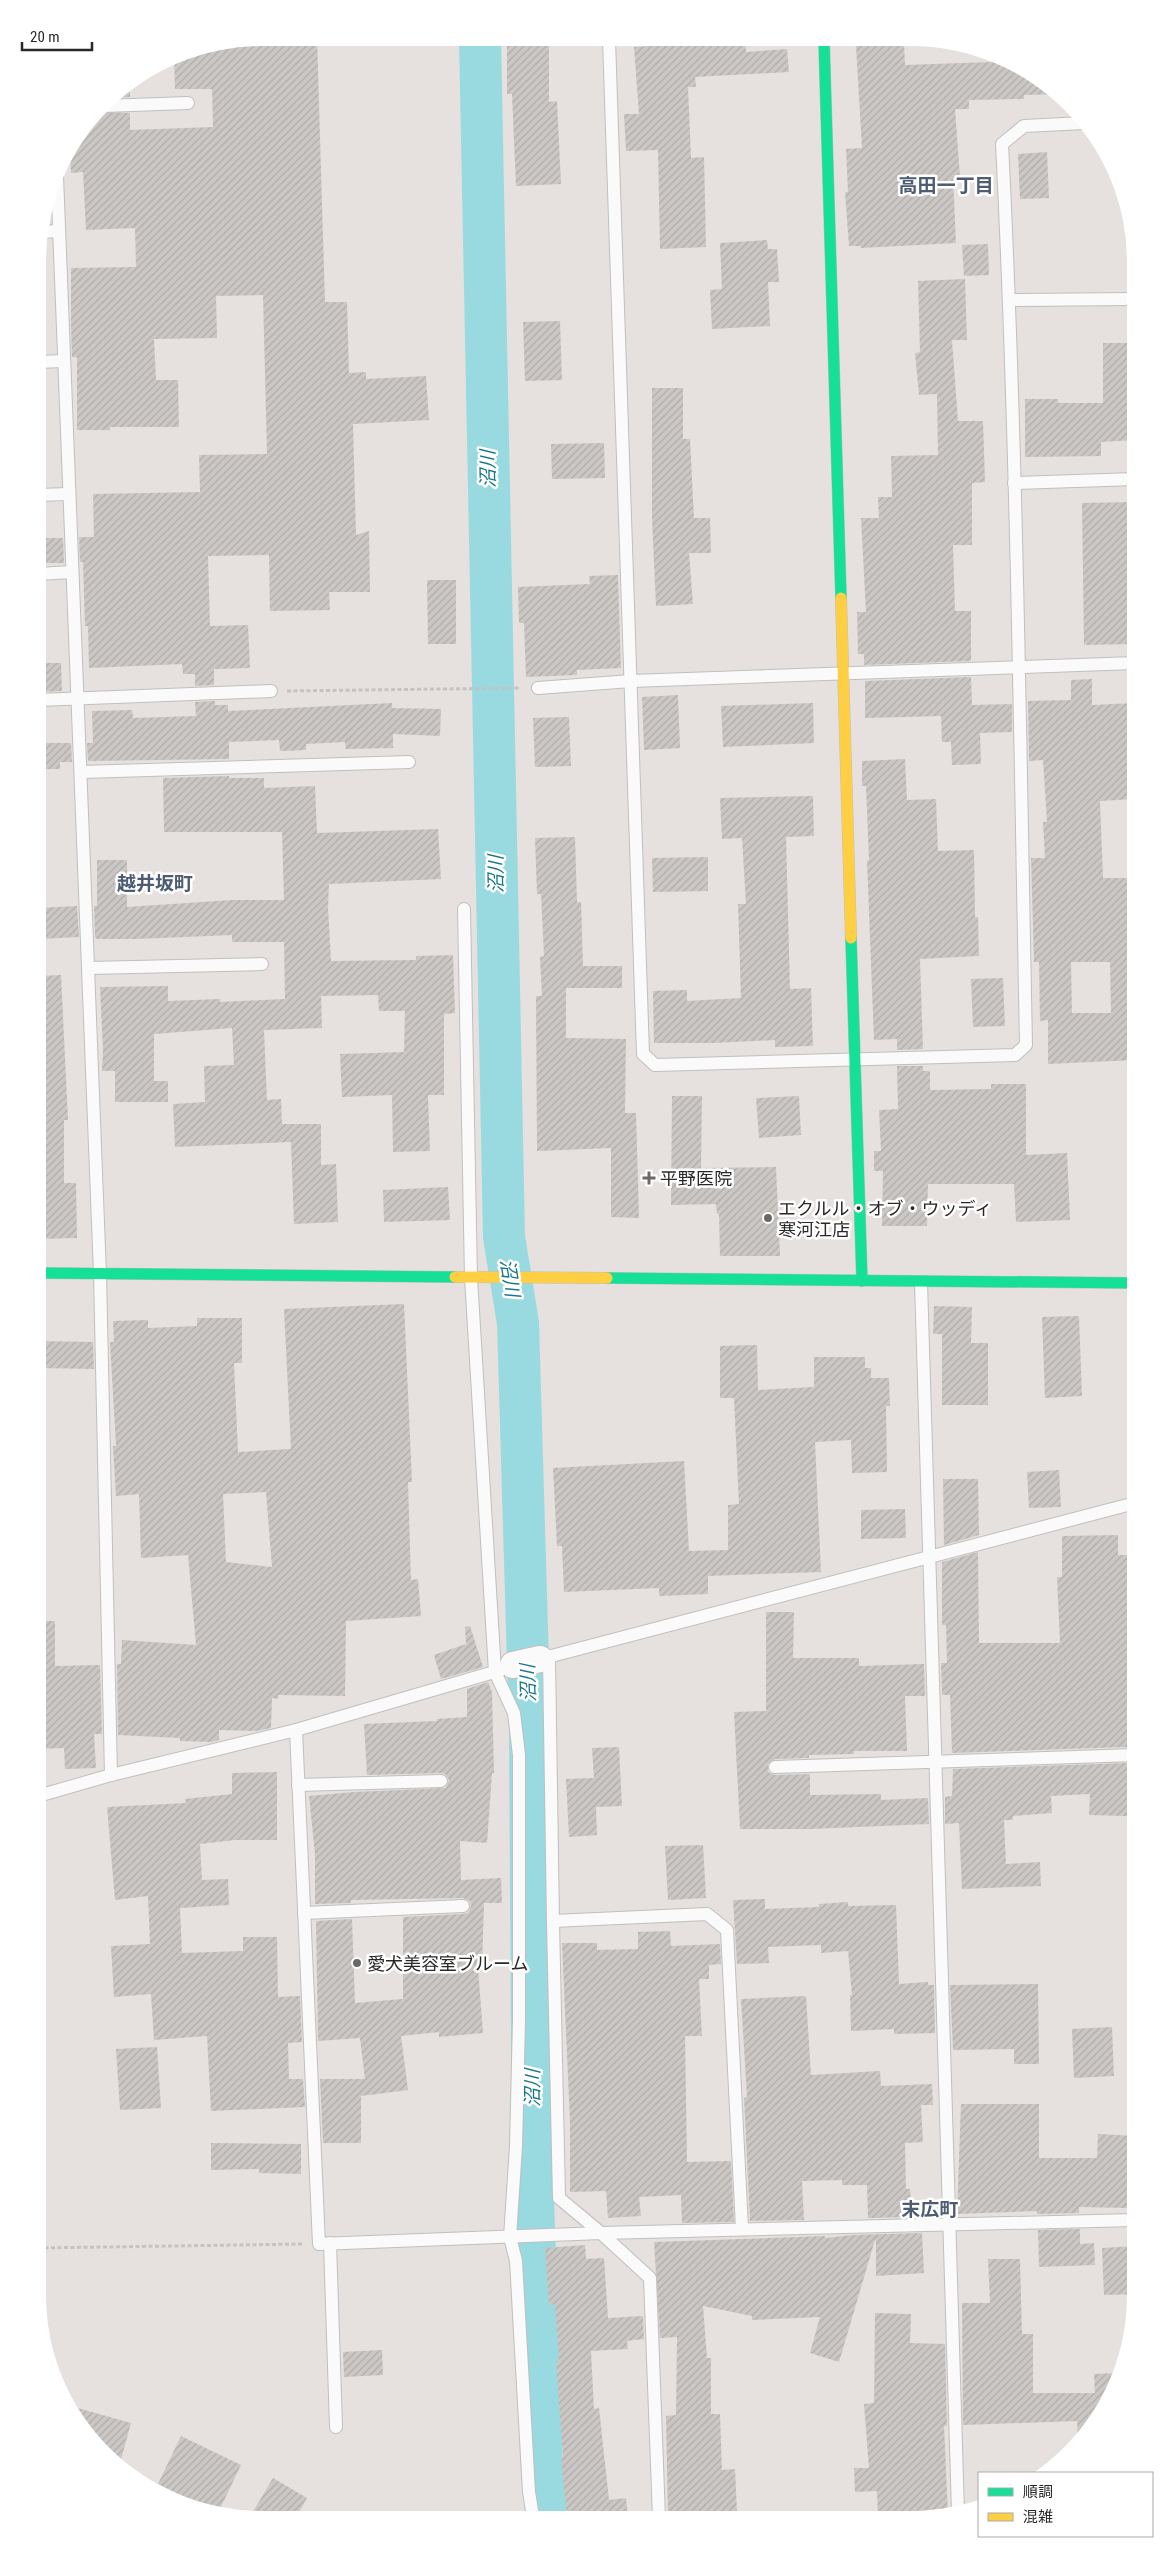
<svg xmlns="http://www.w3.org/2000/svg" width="1173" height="2557" font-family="'Roboto Condensed','Noto Sans JP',sans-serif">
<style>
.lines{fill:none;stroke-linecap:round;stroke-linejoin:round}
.river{stroke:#98dae0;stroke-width:42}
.building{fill:url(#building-hatch);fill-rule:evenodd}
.lane-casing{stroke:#c0bfbf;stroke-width:14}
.street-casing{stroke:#c0bfbf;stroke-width:28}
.fast-casing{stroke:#c0bfbf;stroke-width:12}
.slow-casing{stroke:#c0bfbf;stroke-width:12}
.path{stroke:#c4c3c3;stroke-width:3;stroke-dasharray:4 2.5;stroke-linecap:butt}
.lane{stroke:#fbfafa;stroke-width:12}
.street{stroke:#fbfafa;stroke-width:26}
.fast{stroke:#16e098;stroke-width:11}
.slow{stroke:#ffcf43;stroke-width:11}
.poi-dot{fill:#6a6968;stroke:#fff;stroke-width:2}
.labels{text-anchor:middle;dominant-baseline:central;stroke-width:5;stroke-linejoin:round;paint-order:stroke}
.poi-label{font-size:18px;fill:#282828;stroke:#fff;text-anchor:start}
.neighbourhood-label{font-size:19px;font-weight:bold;fill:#4d5b73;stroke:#fff}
.water-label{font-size:19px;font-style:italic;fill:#1a7689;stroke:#fff}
</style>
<defs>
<pattern id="building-hatch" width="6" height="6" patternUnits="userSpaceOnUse" patternTransform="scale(1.25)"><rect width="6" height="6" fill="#cbc7c5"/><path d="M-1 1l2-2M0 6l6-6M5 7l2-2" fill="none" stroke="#aeaba9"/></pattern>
</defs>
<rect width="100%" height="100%" fill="#e6e1de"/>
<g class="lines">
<polyline class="river" points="480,39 504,1237 518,1323 530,1731 533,2198 542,2473 547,2517"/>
</g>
<g class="building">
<polygon points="262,38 317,38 325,302 347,302 349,373 366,372 366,379 426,376 429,420 353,424 356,535 369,531 370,592 329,592 330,610 270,611 269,555 208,556 210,626 248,625 250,668 214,669 214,685 195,686 195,674 183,674 182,664 89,668 88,626 85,626 83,562 80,562 79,537 94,537 93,494 200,492 199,455 267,454 263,295 216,296 217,338 154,339 156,380 178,380 179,427 110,427 110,430 77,430 77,357 72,357 71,324 71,268 136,267 135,228 86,230 83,172 71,173 70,150 99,112 130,113 130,130 213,127 212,89 175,89 174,56 239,42 257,42 257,39"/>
<polygon points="507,39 549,39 549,102 557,101 561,184 516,186 512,94 507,94"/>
<polygon points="709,40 745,40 746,52 787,49 789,72 695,77 696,87 688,87 691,158 704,157 706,247 660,249 658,150 626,151 624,114 639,114 634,47 710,42"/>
<polygon points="904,44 905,65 991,62 991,54 1010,61 1059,94 1024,95 1024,99 969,100 969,109 955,109 960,177 953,178 956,243 861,248 860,246 849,246 845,192 848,192 846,149 862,148 856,46"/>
<polygon points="130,84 130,97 111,98 114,93"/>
<polygon points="1047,152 1049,198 1020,199 1018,154"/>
<polygon points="767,240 768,249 777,249 779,282 768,282 770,326 712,329 710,290 722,289 720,243"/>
<polygon points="988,244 989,275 964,276 962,245"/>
<polygon points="965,279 967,340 952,340 958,421 983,421 985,482 972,483 972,545 953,545 955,611 971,611 971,661 864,665 864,654 858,654 857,612 866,612 861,518 879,518 878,497 892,497 891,456 938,455 937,394 919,395 915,353 920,352 918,281"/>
<polygon points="560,321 562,380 525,381 523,322"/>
<polygon points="1103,343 1135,343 1135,440 1101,442 1101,456 1025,457 1025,399 1058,399 1058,403 1103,403"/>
<polygon points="652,388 683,388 683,439 690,439 694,518 710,518 711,553 689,553 693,604 656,606 652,519"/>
<polygon points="604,443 605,478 552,479 551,444"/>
<polygon points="1135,502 1135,644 1084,645 1082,503"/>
<polygon points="38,538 63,538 64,563 38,563"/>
<polygon points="618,575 621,668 577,670 577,675 526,677 524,623 519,623 518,587 590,584 589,576"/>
<polygon points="427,580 456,580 456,644 428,644"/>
<polygon points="38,663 61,663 62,691 38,692"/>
<polygon points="971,677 972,705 1012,704 1012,732 980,733 981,764 952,765 951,742 942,742 941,716 865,718 865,681"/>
<path d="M1092,679V705L1135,703V799L1100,801L1103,878H1135V1060L1048,1064V1020L1040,1021L1039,962H1034L1031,858H1045L1043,822H1047L1043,760L1029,761L1028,701L1071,700V680ZM1071,962H1110L1111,1013H1072Z"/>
<polygon points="678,695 680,748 644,750 642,697"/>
<polygon points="215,701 215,705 228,705 228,711 392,703 392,708 441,709 440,736 393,734 393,748 346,749 345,742 306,744 306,750 280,751 279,740 229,742 229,759 88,761 87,743 93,743 92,711 132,710 133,718 196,716 195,702"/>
<polygon points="813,703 814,743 723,747 721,706"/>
<polygon points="569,717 571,766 535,767 533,718"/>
<polygon points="38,743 71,743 72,762 60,762 60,769 38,769"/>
<polygon points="905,759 907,800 936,799 938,851 974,850 975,917 978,917 979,956 920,959 923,1049 897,1050 897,1039 874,1040 867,861 869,860 866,786 862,786 862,761"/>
<polygon points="229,776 229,778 264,778 264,788 315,786 317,833 438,829 441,879 329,884 328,907 331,961 416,960 416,956 453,955 455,1013 444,1014 444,1095 428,1095 430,1151 393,1152 392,1095 342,1097 340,1054 404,1052 405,1011 379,1011 378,995 321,996 322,1028 264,1030 267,1100 281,1099 282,1124 321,1124 321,1165 336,1164 338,1222 294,1224 291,1142 175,1147 173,1104 205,1102 204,1066 234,1065 232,1028 154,1034 154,1081 168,1081 168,1102 115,1102 115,1071 102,1071 103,1050 100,987 168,986 168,1001 220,999 220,1002 285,999 284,942 232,942 232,935 137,939 97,939 95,937 94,906 97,906 97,860 127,860 127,907 232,900 284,900 282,832 164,832 163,778"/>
<polygon points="813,796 814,836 786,837 790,989 811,988 813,1046 775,1047 775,1040 713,1043 654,1043 653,991 687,990 687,1001 741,998 738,904 746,904 742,838 722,839 720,798"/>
<polygon points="575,837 577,902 581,902 583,966 622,966 622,988 566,988 566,1038 626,1039 625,1113 636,1113 639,1218 611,1217 611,1148 537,1151 536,996 542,996 540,957 544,956 541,894 537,894 535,838"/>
<polygon points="708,857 708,891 653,892 652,858"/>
<polygon points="77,906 79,937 38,939 38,908"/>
<polygon points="61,975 68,1120 64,1120 64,1183 76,1183 77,1238 38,1239 38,976"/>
<polygon points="1003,978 1005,1026 973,1027 971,979"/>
<polygon points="897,1066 923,1066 923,1071 930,1071 930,1090 991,1089 991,1084 1026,1084 1026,1155 1067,1153 1070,1220 1016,1222 1014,1184 928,1184 927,1226 882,1226 883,1171 874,1171 874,1151 881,1151 879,1110 898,1109"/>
<polygon points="672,1096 702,1096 701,1168 776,1167 780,1256 720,1256 719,1214 717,1214 716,1204 671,1205"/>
<polygon points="799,1096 801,1135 759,1138 756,1098"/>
<polygon points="448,1187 450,1220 384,1222 383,1190"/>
<path d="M404,1304L412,1482H408L411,1580L418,1579L421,1616L346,1621L345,1696L278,1695V1699L272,1698L271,1728L256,1731L219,1730V1740L211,1742L180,1741V1738L118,1735L117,1664H121L122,1640L196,1645L188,1555L141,1558L139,1494L116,1496L113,1446H116L110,1342H114L113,1321L148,1320V1328L197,1326V1318H242V1363H234L238,1452L291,1449L284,1309ZM266,1492L272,1567L226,1562L223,1494Z"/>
<polygon points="934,1306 972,1307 971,1343 988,1343 988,1405 942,1405 942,1334 933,1334"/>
<polygon points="1079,1316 1082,1396 1045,1398 1042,1317"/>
<polygon points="40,1341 93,1342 94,1369 40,1368"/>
<polygon points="757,1345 758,1390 814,1387 814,1357 865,1357 865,1368 871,1368 871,1378 889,1378 890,1406 886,1406 887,1472 852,1473 851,1440 815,1442 821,1572 708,1576 708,1594 659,1596 659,1588 564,1592 562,1546 557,1546 553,1468 684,1461 689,1551 728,1550 728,1505 739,1504 734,1398 720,1398 720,1346"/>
<polygon points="1059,1470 1061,1507 1029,1508 1027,1472"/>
<polygon points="943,1479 978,1479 979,1535 944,1545"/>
<polygon points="905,1509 906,1538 861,1539 861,1510"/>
<polygon points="1118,1535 1118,1555 1135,1555 1135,1743 1127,1743 1127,1747 952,1753 950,1695 942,1695 941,1663 947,1663 946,1625 942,1625 942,1562 978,1552 979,1643 1060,1643 1057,1577 1062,1577 1062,1536"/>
<polygon points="766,1612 794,1612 793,1658 859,1658 859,1666 924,1664 925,1696 905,1696 907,1751 854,1751 854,1754 809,1755 809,1758 775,1759 768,1764 768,1772 775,1775 810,1774 810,1795 881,1794 881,1800 928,1798 929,1824 811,1829 740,1829 734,1712 766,1711"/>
<polygon points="38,1621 55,1621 55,1666 100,1665 102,1734 94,1734 96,1768 65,1769 64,1748 38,1749"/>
<polygon points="470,1626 483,1667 441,1679 434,1655 466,1644 465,1627"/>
<polygon points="488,1682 492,1692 494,1773 492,1773 487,1843 460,1841 461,1880 501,1878 502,1903 484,1903 482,1968 478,1968 483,2033 439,2037 439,2032 401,2036 408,2090 361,2096 361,2143 323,2143 320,2079 365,2079 360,2038 318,2041 316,1921 352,1919 355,2003 403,1999 403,1917 463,1914 468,1913 471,1906 470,1901 463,1898 351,1900 351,1903 315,1904 315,1854 309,1796 354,1792 446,1788 449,1780 445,1774 441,1773 367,1775 364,1724 437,1721 437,1719 467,1717 467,1689"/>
<polygon points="619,1747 622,1806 596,1807 597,1835 569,1837 566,1779 594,1778 592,1748"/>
<polygon points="1127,1763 1127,1816 1089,1815 1090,1794 1051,1796 1052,1813 1013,1816 1013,1820 1004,1820 1006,1864 1040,1862 1041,1886 962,1889 959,1823 945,1824 945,1797 952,1796 953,1769"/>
<polygon points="277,1772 277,1840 235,1840 200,1844 202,1880 228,1879 229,1905 180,1908 182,1953 243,1951 243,1937 277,1937 278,1997 300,1996 302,2042 288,2043 289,2079 303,2079 305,2107 211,2111 207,2036 154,2040 151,1994 114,1997 111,1946 150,1944 148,1896 115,1900 107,1807 186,1803 185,1799 232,1794 232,1773"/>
<polygon points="703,1845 706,1898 668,1900 665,1846"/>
<polygon points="765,1899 765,1909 819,1907 819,1904 848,1902 848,1906 896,1905 899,1984 928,1982 928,1985 934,1985 935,2033 894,2034 894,2029 851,2031 850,1995 852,1995 848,1951 821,1953 821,1945 768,1947 769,1963 737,1964 733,1900"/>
<polygon points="670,1931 671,1946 720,1944 721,1964 709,1965 709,1979 699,1979 702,2036 685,2036 687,2162 731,2161 734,2222 682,2223 681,2195 639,2197 641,2216 608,2218 606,2191 570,2192 570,2121 562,1943 597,1943 597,1950 638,1949 638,1932"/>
<polygon points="1038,1984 1039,2064 1014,2064 1014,2049 953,2050 950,1985"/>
<polygon points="806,1996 811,2075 880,2071 881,2086 932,2084 933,2105 921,2105 923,2142 905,2143 906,2189 910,2189 912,2217 868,2218 867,2185 842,2185 842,2180 802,2181 804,2220 750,2221 744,2098 747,2097 741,1999"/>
<polygon points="1112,2027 1114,2076 1074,2078 1072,2029"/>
<polygon points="157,2047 161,2108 120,2110 116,2049"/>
<polygon points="961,2104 1039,2104 1039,2158 1097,2158 1098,2134 1135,2136 1135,2164 1129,2164 1128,2208 1079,2207 1079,2213 1037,2214 1037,2211 957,2214"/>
<polygon points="211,2143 301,2144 301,2174 259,2173 259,2169 211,2170"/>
<polygon points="1080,2229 1080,2244 1094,2243 1095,2265 1039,2267 1038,2230"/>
<polygon points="922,2233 924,2273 876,2276 876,2241 875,2240 839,2362 810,2353 820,2317 752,2320 752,2316 703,2306 707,2358 711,2358 711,2414 720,2414 722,2470 735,2469 737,2512 668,2515 666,2416 676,2415 677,2337 660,2338 654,2242 825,2236 826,2238 852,2235"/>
<polygon points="585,2245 586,2259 604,2258 608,2318 643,2316 644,2339 627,2341 628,2349 591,2351 594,2409 599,2408 609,2500 626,2498 628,2518 567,2517 561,2457 563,2457 556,2361 559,2361 555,2304 549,2305 545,2248"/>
<polygon points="1135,2246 1135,2294 1104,2295 1102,2248"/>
<polygon points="988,2259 1020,2259 1022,2334 1033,2334 1033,2393 1095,2393 1094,2374 1120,2373 1118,2381 1078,2445 1077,2421 963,2425 962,2303 990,2303"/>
<polygon points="875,2313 911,2314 910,2343 945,2344 947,2426 944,2426 948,2515 911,2520 878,2519 877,2491 855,2492 854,2468 869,2468 864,2404 874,2403"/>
<polygon points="382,2350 383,2375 344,2377 343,2352"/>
<polygon points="67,2405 131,2423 119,2467 114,2464"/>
<polygon points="181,2436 241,2465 218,2513 158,2484"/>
<polygon points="273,2478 307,2498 297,2516 251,2515"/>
</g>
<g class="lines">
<defs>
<g id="lane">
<path d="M609,40L643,1054L655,1065L1015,1055L1026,1045C1020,745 1017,444 1002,144L1024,126L1084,123"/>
<polyline points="104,106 188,103"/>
<polyline points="57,176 100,1274 111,1775"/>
<polyline points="42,232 59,231"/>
<polyline points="1010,300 1135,299"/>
<polyline points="38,362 63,361"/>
<polyline points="1014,483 1135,479"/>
<polyline points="38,495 68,494"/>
<polyline points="38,574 72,572"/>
<polyline points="538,688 631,681 1135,663"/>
<polyline points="38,700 271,691"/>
<polyline points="82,772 409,762"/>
<polyline points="464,909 471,1278 495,1672 514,1713 519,1755 519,2020 516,2146 510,2237 516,2261 529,2492 533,2517"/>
<polyline points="89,968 262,964"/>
<polyline points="921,1282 958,2513"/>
<polyline points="549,1657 553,1921"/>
<polyline points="540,1659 1135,1503"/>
<polyline points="296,1730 319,2244 601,2233 650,2278 659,2518"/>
<polyline points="775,1767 1135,1755"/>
<polyline points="298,1785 441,1781"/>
<polyline points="38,1796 111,1775 296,1730 501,1670"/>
<polyline points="304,1913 463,1906"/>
<polyline points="742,2228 727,1930 707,1914 553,1921 559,2198 601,2233 1135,2220"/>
<polyline points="330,2243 336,2427"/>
</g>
<polyline id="street" points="513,1665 540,1659"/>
<g id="fast">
<polyline points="824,41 841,598"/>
<polyline points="851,938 862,1281"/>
<polyline points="38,1273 455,1277"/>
<polyline points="607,1278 1135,1283"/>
</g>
<g id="slow">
<polyline points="841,598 851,938"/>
<polyline points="455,1277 607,1278"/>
</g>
</defs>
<use href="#lane" class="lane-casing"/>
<use href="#street" class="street-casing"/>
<use href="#fast" class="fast-casing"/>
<use href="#slow" class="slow-casing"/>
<g class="path">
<polyline points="287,691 520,688"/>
<polyline points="38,2248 303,2244"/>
</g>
<use href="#lane" class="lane"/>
<use href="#street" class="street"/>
<use href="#fast" class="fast"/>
<use href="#slow" class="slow"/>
</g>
<g class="poi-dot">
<path d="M646.5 1170.5h5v5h5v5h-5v5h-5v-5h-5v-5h5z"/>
<circle cx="768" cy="1218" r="5"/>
<circle cx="357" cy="1963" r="5"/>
</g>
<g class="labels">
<g class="poi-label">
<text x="660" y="1178">平野医院</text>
<text x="778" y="1208">エクルル・オブ・ウッディ<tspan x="778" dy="21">寒河江店</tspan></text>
<text x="367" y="1963">愛犬美容室ブルーム</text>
</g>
<g class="neighbourhood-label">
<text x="946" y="185">高田一丁目</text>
<text x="155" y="883">越井坂町</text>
<text x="930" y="2209">末広町</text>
</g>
<g class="water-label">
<text transform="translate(488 469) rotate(-91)">沼川</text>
<text transform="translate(496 874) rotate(-91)">沼川</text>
<text transform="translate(510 1278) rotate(81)">沼川</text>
<text transform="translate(528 1683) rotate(-92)">沼川</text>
<text transform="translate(532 2088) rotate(-90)">沼川</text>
</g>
</g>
<path d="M0 0H1173V2557H0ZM262 46H911A216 216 0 0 1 1127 262V2295A216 216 0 0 1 911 2511H262A216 216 0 0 1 46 2295V262A216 216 0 0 1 262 46Z" fill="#fff" fill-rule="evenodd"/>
<rect x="978" y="2472" width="175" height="65" fill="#ffffff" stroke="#a9a9a9"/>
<rect x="988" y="2488" width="25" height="8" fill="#16e098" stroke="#a9a9a9"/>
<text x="1023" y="2497" font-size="15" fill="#282828">順調</text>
<rect x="988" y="2513" width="25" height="8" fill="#ffcf43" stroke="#a9a9a9"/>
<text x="1023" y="2522" font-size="15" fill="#282828">混雑</text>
<path d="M22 42v8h70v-8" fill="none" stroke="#282828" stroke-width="2.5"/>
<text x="30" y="42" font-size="15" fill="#282828" stroke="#ffffff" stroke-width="4" paint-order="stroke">20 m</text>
</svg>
